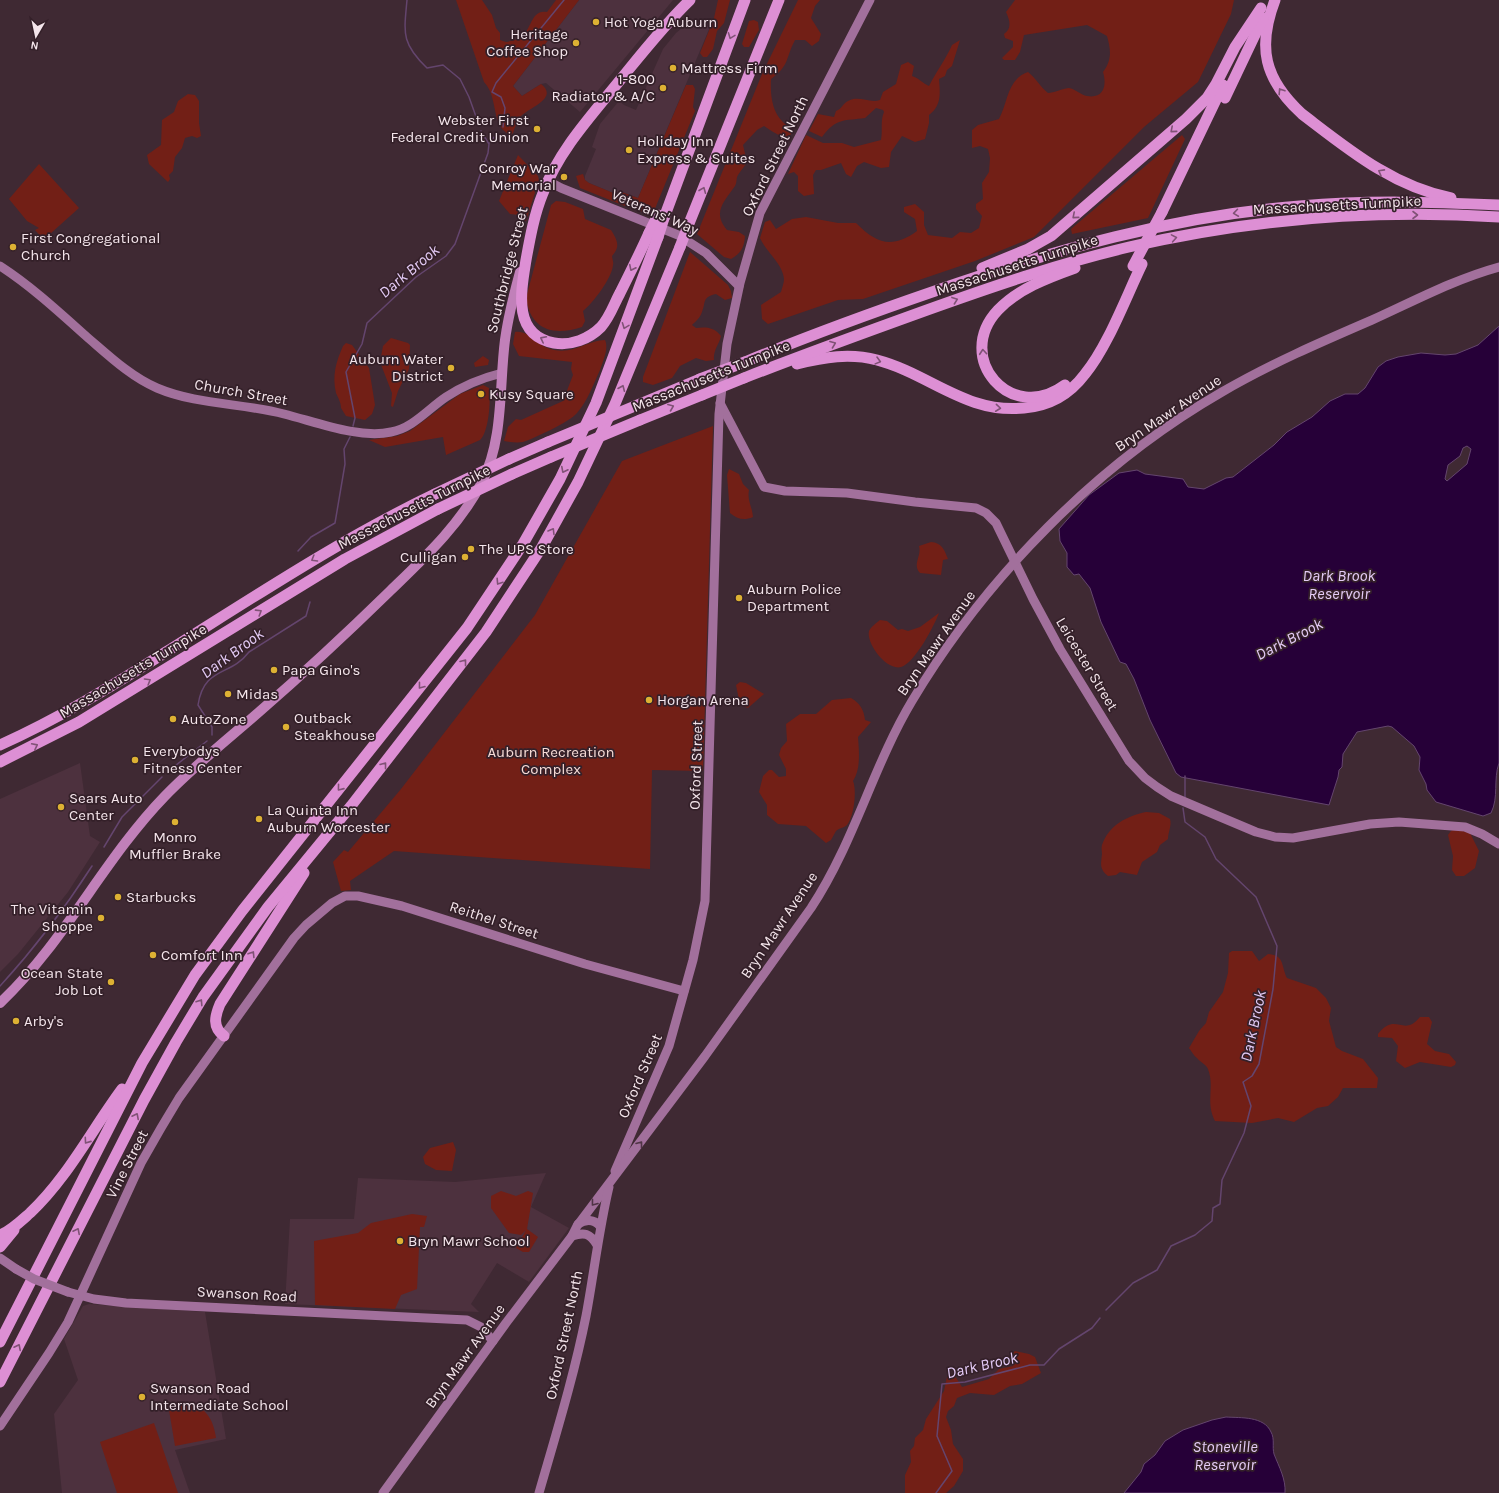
<svg xmlns="http://www.w3.org/2000/svg" width="1499" height="1493" font-family="Karla,sans-serif">
<style>
.built{fill:#4d313e}
.green{fill:#721f16}
.water{fill:#260038;stroke:#64456e;fill-rule:evenodd}
.lines{fill:none;stroke-linecap:round;stroke-linejoin:round}
.stream{stroke:#64456e;stroke-width:1.5}
.secondary{stroke:#a2709c;stroke-width:9}
.primary{stroke:#c180b9;stroke-width:10}
.highway{stroke:#dd8fd4;stroke-width:11}
.secondary-bridge{stroke:#a2709c;stroke-width:9}
.highway-bridge{stroke:#dd8fd4;stroke-width:11}
.oneway{stroke:#805276}
.oneway2{stroke:#503446}
.poi-dot{fill:#ddb133;stroke:#342029;stroke-width:1.5}
.labels{text-anchor:middle;dominant-baseline:central;stroke-width:3.5;stroke-linejoin:round;paint-order:stroke}
.poi-label{font-size:15px;fill:#f4e5eb;stroke:#342029;text-anchor:start}
.street-label{font-size:15px;fill:#f4e5eb;stroke:#342029}
.park-label{font-size:15px;fill:#f7dbd6;stroke:#342029}
.water-label{font-size:16px;font-style:italic;fill:#e4cbf6;stroke:#342029}
</style>
<rect width="100%" height="100%" fill="#3f2933"/>
<g class="built">
<polygon points="579,0 673,0 580,112 546,83 541,84 522,96 513,86"/>
<polygon points="692,20 710,27 638,198 620,191 618,195 589,183 585,180 585,176 596,149 592,147 600,124 619,101 624,105 636,110 663,49 676,33"/>
<polygon points="80,763 90,836 100,842 68,892 18,954 0,972 0,799"/>
<polygon points="546,1173 531,1207 569,1228 529,1282 497,1263 471,1304 479,1312 285,1304 290,1219 354,1219 358,1178 455,1182"/>
<polygon points="89,1304 205,1312 226,1439 175,1450 190,1493 62,1493 54,1414 78,1380 64,1339 83,1306"/>
</g>
<g class="green">
<path d="M456,0H482L492,15L496,28L500,33V40L506,42C511,41 517,40 521,37C532,29 531,9 547,12L556,0H579L513,86L522,96L541,84C559,98 530,107 521,116C517,121 515,127 513,133L511,135C490,127 499,97 484,82Z"/>
<polygon points="718,0 730,0 724,23 717,31 713,49 707,57 703,57 700,53 714,18"/>
<path d="M798,0H820L815,6L811,18L821,34L819,41L812,46L805,40H795C785,59 790,65 771,79C770,99 773,118 791,128L792,133L789,136C780,138 772,131 764,126L757,130L743,145L747,162C745,166 741,170 738,175C736,178 737,183 735,186C724,202 712,212 727,230L739,232L745,236C744,248 741,253 731,259L724,257L697,234L762,74Z"/>
<path d="M1015,0H1234L1231,14L1198,82L1144,127L1034,237L975,261L863,299L838,300L768,324L762,319L761,305L781,292C782,288 784,283 784,279C783,264 766,252 760,238L765,222L770,220L776,229L792,219L806,217L838,223H856C877,244 892,249 917,231L915,219L904,212V207L915,204L924,212V225L928,235L952,238L960,232L971,233L979,228L982,216L976,209V204L983,199L982,183L989,172L990,158L988,149L980,146L972,148V130L978,125L999,119C1008,103 1007,79 1028,72C1036,78 1040,87 1048,93C1053,93 1065,88 1069,88C1075,89 1081,95 1087,96C1104,99 1107,85 1103,72C1112,60 1111,50 1107,36L1087,25L1024,35L1020,52L1015,60H1004L1002,58L1013,47V41L1005,38L1004,34C1012,28 1010,21 1006,12Z"/>
<polygon points="754,20 758,22 759,30 749,47 744,47 742,44 749,21"/>
<path d="M960,40L952,66L947,70L945,76L939,79C940,93 942,105 929,115V123L925,139L915,142L902,136L891,152L889,167L881,168L864,162L857,166L851,177L846,174L841,163L821,170H816L813,175L814,194L804,196L798,191V176L794,172L788,174L806,135L823,143H842L854,147L881,140C883,130 880,121 884,112L883,110L876,108L865,118C845,121 837,117 822,137L809,131L818,114L834,117L836,111C842,109 843,103 848,101C859,95 870,104 880,100L883,92L896,84L901,65L908,62L914,66L912,76C919,78 922,83 929,86C936,72 946,59 952,45Z"/>
<polygon points="686,85 693,85 695,89 693,107 695,111 652,216 638,210 633,206 625,206 580,188 576,176 583,174 585,180 589,183 618,195 619,191 638,198"/>
<polygon points="188,94 195,95 199,101 199,123 201,136 197,138 192,136 185,138 182,148 175,157 173,171 169,175 170,179 168,182 149,164 147,155 161,145 162,120 174,112 178,101"/>
<polygon points="1182,135 1185,139 1148,218 1072,234 1071,229"/>
<polygon points="518,155 538,176 539,180 526,221 519,220 519,215 510,214 499,201"/>
<polygon points="39,164 79,208 50,234 46,242 35,230 39,228 27,221 9,199"/>
<path d="M556,201L565,202L583,209L585,219L611,230C617,240 621,246 612,256C612,258 614,263 613,265C612,278 593,303 583,311L585,321L582,327C554,336 531,331 526,298L551,205Z"/>
<path d="M690,252L728,285L731,291L732,298L725,300L716,294C702,297 706,302 702,312C700,318 696,321 692,325L696,328C706,327 714,327 721,336C719,345 713,350 714,360L706,361L696,358L680,366L672,378L653,385L643,382V377Z"/>
<path d="M515,332C531,330 537,347 554,350C575,354 588,340 605,340C609,348 603,361 600,370C593,385 588,400 577,413C571,421 533,439 523,442C517,443 510,442 504,441L508,427L516,419L521,420L563,401L573,375L571,369L572,362L519,356L513,344Z"/>
<polygon points="391,338 408,343 410,345 409,369 398,391 393,407 391,406 392,393 380,362 383,346"/>
<path d="M346,343L352,345L369,368L375,405L372,414L365,420L346,416L341,408C341,402 338,398 336,393C332,375 336,362 343,346Z"/>
<polygon points="483,356 489,360 488,365 475,367 474,363"/>
<path d="M483,385L489,388C491,399 489,432 480,440L446,455L443,437L385,447L369,440L397,436L410,431L460,394Z"/>
<polygon points="713,426 703,771 652,770 650,869 394,851 350,881 351,890 341,891 333,862 344,850 348,852 401,789 535,615 622,461"/>
<path d="M729,469L739,474L743,484L749,490C747,500 752,506 753,517C744,521 737,519 730,513L727,475Z"/>
<path d="M931,542C942,543 944,549 948,559L943,560L941,575L920,573C912,564 922,556 919,546Z"/>
<path d="M939,613C934,626 915,663 901,667C887,671 866,644 869,631C871,627 876,623 880,620L887,621L898,630L902,629L908,631L920,627Z"/>
<polygon points="740,682 746,683 764,694 748,708 740,705 736,685"/>
<path d="M851,698C860,703 864,710 865,720L871,722L858,737C859,751 861,769 853,781C857,790 854,817 847,825C844,828 839,828 836,831L831,840L826,843L806,826L778,824L767,815V805L759,792L763,776L769,770H772L779,777L786,776V769L779,755L781,748L787,741L786,724L800,714H816L832,700Z"/>
<path d="M1146,812L1159,813L1170,819C1172,826 1168,832 1168,839L1160,845L1157,852L1142,862L1137,875L1120,872L1116,875L1108,876C1099,869 1101,864 1102,854C1102,851 1101,848 1102,845C1109,825 1127,816 1146,812Z"/>
<polygon points="1456,829 1470,833 1479,851 1475,868 1464,876 1456,876 1452,870 1453,856 1448,835 1451,831"/>
<path d="M1232,951H1252L1259,961L1268,954C1285,955 1281,966 1287,978L1316,988L1326,998L1331,1008L1329,1021L1336,1047L1342,1051L1363,1059L1378,1078L1377,1088H1343L1338,1097L1328,1106L1317,1108L1294,1122L1278,1118L1252,1123L1215,1121C1205,1102 1215,1087 1208,1069C1206,1064 1200,1062 1197,1058C1194,1056 1192,1052 1189,1048L1199,1031L1206,1023L1209,1012L1223,992L1228,973L1229,953Z"/>
<path d="M1420,1017H1429L1432,1022L1427,1044L1435,1051L1449,1054L1456,1062L1455,1065L1451,1067L1420,1062L1405,1068L1396,1061L1398,1046L1392,1038L1378,1037V1034C1396,1011 1403,1038 1420,1017Z"/>
<polygon points="453,1142 456,1150 452,1171 436,1170 425,1164 423,1157 430,1148"/>
<polygon points="501,1191 516,1196 528,1191 533,1193 527,1229 538,1237 529,1252 523,1252 516,1248 526,1230 521,1235 509,1233 491,1208 491,1196"/>
<polygon points="412,1214 427,1216 424,1227 420,1227 417,1289 401,1295 395,1309 315,1305 314,1241 358,1233 371,1223"/>
<polygon points="1015,1351 1029,1354 1035,1357 1041,1373 1022,1384 1010,1386 994,1395 970,1393 957,1398 954,1406 948,1411 946,1417 951,1430 953,1444 963,1459 963,1471 954,1486 946,1493 905,1493 905,1475 911,1462 910,1451 914,1446 915,1438 923,1430 926,1419 944,1391 947,1377 950,1375 955,1376 962,1387 989,1379 999,1369 1013,1366 1014,1363 1012,1354"/>
<path d="M186,1403C205,1406 213,1418 216,1438L175,1446L168,1404Z"/>
<polygon points="154,1423 178,1493 117,1493 100,1442"/>
</g>
<g class="water">
<path d="M1499,326V763C1493,780 1499,797 1491,813L1483,816L1436,802L1427,790L1426,784L1419,770L1420,757L1414,746L1392,727L1388,726L1357,732L1343,754L1342,767L1339,770L1338,777L1329,805L1181,777L1176,773L1150,720L1134,679L1126,664L1120,662L1101,622L1090,588L1079,574L1074,575L1067,567V553L1060,541L1059,529L1089,495L1119,473L1137,470L1145,474L1183,479L1188,487L1204,489L1226,478L1233,477L1274,445L1287,432L1312,417L1330,401L1345,394H1358L1365,388L1378,367L1386,361L1398,357L1421,353L1445,355L1456,354L1478,345ZM1467,446L1471,449L1467,464L1447,481L1445,479L1448,465L1460,456L1463,448Z"/>
<path d="M1226,1417C1241,1418 1264,1416 1271,1432C1275,1439 1272,1447 1274,1454C1279,1467 1286,1479 1285,1493H1124L1141,1472L1144,1464L1155,1455L1165,1441L1183,1430L1212,1420Z"/>
</g>
<g class="lines">
<g class="stream">
<path d="M407,0C404,33 401,43 427,68L443,65L460,79L469,97L479,125"/>
<polyline points="503,127 505,108 501,97 492,92 496,83 564,0"/>
<polyline points="489,143 496,135"/>
<polyline points="353,426 355,418 346,372 362,344 367,323 416,277 446,256 455,244 488,153 489,144 481,131"/>
<polyline points="298,551 311,537 335,523 345,464 344,449 350,437"/>
<path d="M212,735V727L198,705C204,666 230,677 249,652L306,616L310,602"/>
<polyline points="171,769 207,741"/>
<polyline points="1185,797 1185,776"/>
<polyline points="104,847 122,817 162,777"/>
<path d="M0,986C34,949 65,908 92,866"/>
<polyline points="1106,1310 1133,1283 1157,1270 1171,1246 1195,1235 1212,1221 1213,1208 1220,1204 1222,1180 1244,1133 1251,1106 1243,1082 1252,1076 1259,1064 1273,989 1277,946 1256,897 1216,859 1205,837 1185,822 1183,808"/>
<polyline points="936,1493 952,1471 937,1436 942,1384 965,1382 1030,1365 1044,1365 1059,1349 1092,1328 1100,1318"/>
</g>
<g class="secondary">
<polyline points="548,181 561,188 678,235 706,253 739,286"/>
<path d="M0,266C31,286 59,312 87,337C108,355 131,377 157,388C197,405 243,403 284,414C316,422 359,439 391,432C413,428 428,409 446,397C464,385 482,378 502,373"/>
<polyline points="720,403 764,487 785,491 847,493 915,502 976,508 986,513 996,523 1033,599 1060,649 1129,761 1145,778 1157,787 1171,796 1218,816 1256,832 1275,837 1293,838 1370,824 1399,822 1465,827 1482,834 1499,844"/>
<polyline points="615,1171 669,1046 693,960 705,901 719,414 727,344 740,283 760,213 870,0"/>
<path d="M578,1224C586,1219 594,1219 600,1226"/>
<path d="M572,1236C584,1232 590,1233 597,1245"/>
<polyline points="0,1258 16,1269"/>
<polyline points="68,1292 94,1299 126,1303 467,1320 481,1327 493,1341"/>
<polyline points="0,1426 49,1353 68,1322 141,1163 161,1128 179,1098 294,938 306,925 332,903 345,896 358,896 402,906 585,964 684,991"/>
<path d="M383,1493L506,1323L572,1236L577,1226L705,1056L811,908C854,843 873,766 912,701C986,577 1097,464 1222,392C1270,364 1321,342 1372,320C1414,301 1455,279 1499,267"/>
<path d="M539,1493C556,1434 574,1376 586,1316C594,1273 599,1229 609,1187"/>
</g>
<path class="primary" d="M0,1003C65,942 103,860 165,796C194,766 228,739 259,712C304,673 347,633 389,592C424,558 460,525 482,482C504,439 499,386 505,340C508,317 514,294 520,272"/>
<g class="highway">
<path d="M1275,0C1257,47 1264,79 1302,114C1348,149 1392,186 1451,198"/>
<polyline points="1225,98 1263,18"/>
<polyline points="1162,212 1223,85"/>
<polyline points="664,218 745,0"/>
<polyline points="688,226 779,0"/>
<path d="M649,233C640,253 630,273 620,293C614,304 610,317 601,327C589,339 571,346 554,343C512,335 521,291 526,260C530,238 534,215 543,193C559,150 592,115 621,79C643,52 665,24 690,0"/>
<polyline points="982,268 1028,249 1051,236 1186,119 1207,98 1216,84 1235,47 1261,8"/>
<path d="M745,362C808,336 871,313 935,291C1054,250 1174,216 1300,206C1367,200 1432,202 1499,205"/>
<path d="M797,364C824,357 850,353 877,360C930,374 966,414 1024,408C1050,406 1070,394 1085,374C1108,346 1126,297 1142,264"/>
<path d="M744,378C805,354 866,332 927,310C994,286 1061,263 1129,247C1250,219 1375,209 1499,217"/>
<path d="M1065,385C1011,425 953,358 998,310C1018,289 1047,278 1075,268"/>
<polyline points="635,406 700,379"/>
<polyline points="640,420 702,395"/>
<polyline points="509,459 548,442"/>
<polyline points="512,474 551,457"/>
<path d="M0,745C58,719 112,686 166,652C254,597 341,539 435,494"/>
<polyline points="0,762 79,722 345,559 438,509"/>
<path d="M224,1036C212,1027 215,1016 220,1004L304,873"/>
<path d="M0,1235C11,1231 21,1221 30,1213C68,1177 91,1131 122,1089"/>
<polyline points="0,1247 14,1230"/>
<polyline points="0,1342 142,1063 195,975 242,911 467,628 523,544 560,479 596,403 658,237"/>
<polyline points="0,1382 144,1100 176,1042 203,997 268,907 351,806 486,632 542,547 578,482 615,404 680,247"/>
</g>
<polyline class="secondary-bridge" points="16,1269 34,1279 68,1292"/>
<g class="highway-bridge">
<polyline points="649,233 658,215"/>
<polyline points="658,237 664,218"/>
<polyline points="680,247 688,226"/>
<polyline points="1133,266 1162,212"/>
<polyline points="700,379 745,362"/>
<polyline points="702,395 744,378"/>
<polyline points="548,442 635,406"/>
<polyline points="551,457 640,420"/>
<polyline points="435,494 509,459"/>
<polyline points="438,509 512,474"/>
</g>
</g>
<defs><path id="oneway-chevron" d="M-2-3.5L2.5 0L-2 3.5" fill="none" stroke-width="1.6" stroke-linecap="round" stroke-linejoin="round"/></defs>
<g class="oneway">
<use href="#oneway-chevron" transform="translate(731 36) rotate(111)"/>
<use href="#oneway-chevron" transform="translate(1281 91) rotate(-123)"/>
<use href="#oneway-chevron" transform="translate(1173 130) rotate(139)"/>
<use href="#oneway-chevron" transform="translate(1381 172) rotate(-151)"/>
<use href="#oneway-chevron" transform="translate(703 190) rotate(-68)"/>
<use href="#oneway-chevron" transform="translate(1236 213) rotate(172)"/>
<use href="#oneway-chevron" transform="translate(1415 215)"/>
<use href="#oneway-chevron" transform="translate(1075 216) rotate(139)"/>
<use href="#oneway-chevron" transform="translate(1174 238) rotate(-10)"/>
<use href="#oneway-chevron" transform="translate(632 268) rotate(116)"/>
<use href="#oneway-chevron" transform="translate(955 300) rotate(-20)"/>
<use href="#oneway-chevron" transform="translate(625 326) rotate(111)"/>
<use href="#oneway-chevron" transform="translate(543 339) rotate(-153)"/>
<use href="#oneway-chevron" transform="translate(833 344) rotate(-21)"/>
<use href="#oneway-chevron" transform="translate(983 352) rotate(-95)"/>
<use href="#oneway-chevron" transform="translate(878 361) rotate(15)"/>
<use href="#oneway-chevron" transform="translate(622 388) rotate(-67)"/>
<use href="#oneway-chevron" transform="translate(671 407) rotate(-22)"/>
<use href="#oneway-chevron" transform="translate(998 408) rotate(6)"/>
<use href="#oneway-chevron" transform="translate(564 470) rotate(117)"/>
<use href="#oneway-chevron" transform="translate(552 531) rotate(-59)"/>
<use href="#oneway-chevron" transform="translate(314 559) rotate(149)"/>
<use href="#oneway-chevron" transform="translate(499 582) rotate(123)"/>
<use href="#oneway-chevron" transform="translate(259 612) rotate(-32)"/>
<use href="#oneway-chevron" transform="translate(464 662) rotate(-52)"/>
<use href="#oneway-chevron" transform="translate(148 681) rotate(-31)"/>
<use href="#oneway-chevron" transform="translate(421 686) rotate(128)"/>
<use href="#oneway-chevron" transform="translate(35 746) rotate(-27)"/>
<use href="#oneway-chevron" transform="translate(384 765) rotate(-52)"/>
<use href="#oneway-chevron" transform="translate(340 788) rotate(129)"/>
<use href="#oneway-chevron" transform="translate(252 954) rotate(-58)"/>
<use href="#oneway-chevron" transform="translate(200 1002) rotate(-57)"/>
<use href="#oneway-chevron" transform="translate(136 1116) rotate(-63)"/>
<use href="#oneway-chevron" transform="translate(87 1141) rotate(125)"/>
<use href="#oneway-chevron" transform="translate(77 1231) rotate(-63)"/>
<use href="#oneway-chevron" transform="translate(18 1347) rotate(-63)"/>
</g>
<g class="oneway2">
<use href="#oneway-chevron" transform="translate(640 1144) rotate(-52)"/>
<use href="#oneway-chevron" transform="translate(594 1203) rotate(128)"/>
</g>
<g class="poi-dot">
<circle cx="596" cy="22" r="4"/>
<circle cx="576" cy="43" r="4"/>
<circle cx="673" cy="68" r="4"/>
<circle cx="663" cy="88" r="4"/>
<circle cx="537" cy="129" r="4"/>
<circle cx="629" cy="150" r="4"/>
<circle cx="564" cy="177" r="4"/>
<circle cx="13" cy="247" r="4"/>
<circle cx="451" cy="368" r="4"/>
<circle cx="481" cy="394" r="4"/>
<circle cx="471" cy="549" r="4"/>
<circle cx="465" cy="557" r="4"/>
<circle cx="739" cy="598" r="4"/>
<circle cx="274" cy="670" r="4"/>
<circle cx="228" cy="694" r="4"/>
<circle cx="649" cy="700" r="4"/>
<circle cx="173" cy="719" r="4"/>
<circle cx="286" cy="727" r="4"/>
<circle cx="135" cy="760" r="4"/>
<circle cx="61" cy="807" r="4"/>
<circle cx="259" cy="819" r="4"/>
<circle cx="175" cy="822" r="4"/>
<circle cx="118" cy="897" r="4"/>
<circle cx="101" cy="918" r="4"/>
<circle cx="153" cy="955" r="4"/>
<circle cx="111" cy="982" r="4"/>
<circle cx="16" cy="1021" r="4"/>
<circle cx="400" cy="1241" r="4"/>
<circle cx="142" cy="1397" r="4"/>
</g>
<g class="labels">
<g class="poi-label">
<text x="604" y="22">Hot Yoga Auburn</text>
<text x="568" y="34" text-anchor="end">Heritage<tspan x="568" dy="17">Coffee Shop</tspan></text>
<text x="681" y="68">Mattress Firm</text>
<text x="655" y="79" text-anchor="end">1-800<tspan x="655" dy="17">Radiator &amp; A/C</tspan></text>
<text x="529" y="120" text-anchor="end">Webster First<tspan x="529" dy="17">Federal Credit Union</tspan></text>
<text x="637" y="141">Holiday Inn<tspan x="637" dy="17">Express &amp; Suites</tspan></text>
<text x="556" y="168" text-anchor="end">Conroy War<tspan x="556" dy="17">Memorial</tspan></text>
<text x="21" y="238">First Congregational<tspan x="21" dy="17">Church</tspan></text>
<text x="443" y="359" text-anchor="end">Auburn Water<tspan x="443" dy="17">District</tspan></text>
<text x="489" y="394">Kusy Square</text>
<text x="479" y="549">The UPS Store</text>
<text x="457" y="557" text-anchor="end">Culligan</text>
<text x="747" y="589">Auburn Police<tspan x="747" dy="17">Department</tspan></text>
<text x="282" y="670">Papa Gino's</text>
<text x="236" y="694">Midas</text>
<text x="657" y="700">Horgan Arena</text>
<text x="294" y="718">Outback<tspan x="294" dy="17">Steakhouse</tspan></text>
<text x="181" y="719">AutoZone</text>
<text x="143" y="751">Everybodys<tspan x="143" dy="17">Fitness Center</tspan></text>
<text x="69" y="798">Sears Auto<tspan x="69" dy="17">Center</tspan></text>
<text x="267" y="810">La Quinta Inn<tspan x="267" dy="17">Auburn Worcester</tspan></text>
<text x="175" y="837" text-anchor="middle">Monro<tspan x="175" dy="17">Muffler Brake</tspan></text>
<text x="126" y="897">Starbucks</text>
<text x="93" y="909" text-anchor="end">The Vitamin<tspan x="93" dy="17">Shoppe</tspan></text>
<text x="161" y="955">Comfort Inn</text>
<text x="103" y="973" text-anchor="end">Ocean State<tspan x="103" dy="17">Job Lot</tspan></text>
<text x="24" y="1021">Arby's</text>
<text x="408" y="1241">Bryn Mawr School</text>
<text x="150" y="1388">Swanson Road<tspan x="150" dy="17">Intermediate School</tspan></text>
</g>
<g class="street-label">
<text transform="translate(775 156) rotate(-64)">Oxford Street North</text>
<text transform="translate(1337 205) rotate(-3)">Massachusetts Turnpike</text>
<text transform="translate(655 212) rotate(24)">Veterans' Way</text>
<text transform="translate(1017 265) rotate(-18)">Massachusetts Turnpike</text>
<text transform="translate(507 270) rotate(-76)">Southbridge Street</text>
<text transform="translate(711 376) rotate(-22)">Massachusetts Turnpike</text>
<text transform="translate(241 392) rotate(10)">Church Street</text>
<text transform="translate(1168 413) rotate(-34)">Bryn Mawr Avenue</text>
<text transform="translate(414 507) rotate(-27)">Massachusetts Turnpike</text>
<text transform="translate(936 643) rotate(-55)">Bryn Mawr Avenue</text>
<text transform="translate(1087 664) rotate(59)">Leicester Street</text>
<text transform="translate(133 671) rotate(-31)">Massachusetts Turnpike</text>
<text transform="translate(696 765) rotate(-88)">Oxford Street</text>
<text transform="translate(494 920) rotate(18)">Reithel Street</text>
<text transform="translate(779 925) rotate(-56)">Bryn Mawr Avenue</text>
<text transform="translate(640 1076) rotate(-67)">Oxford Street</text>
<text transform="translate(127 1164) rotate(-63)">Vine Street</text>
<text transform="translate(247 1294) rotate(3)">Swanson Road</text>
<text transform="translate(564 1335) rotate(-78)">Oxford Street North</text>
<text transform="translate(465 1356) rotate(-54)">Bryn Mawr Avenue</text>
</g>
<g class="park-label">
<text x="551" y="752">Auburn Recreation<tspan x="551" dy="17">Complex</tspan></text>
</g>
<g class="water-label">
<text transform="translate(409 271) rotate(-40)">Dark Brook</text>
<text x="1339" y="575">Dark Brook<tspan x="1339" dy="18">Reservoir</tspan></text>
<text transform="translate(1289 639) rotate(-27)">Dark Brook</text>
<text transform="translate(232 653) rotate(-36)">Dark Brook</text>
<text transform="translate(1253 1026) rotate(-78)">Dark Brook</text>
<text transform="translate(982 1365) rotate(-13)">Dark Brook</text>
<text x="1225" y="1446">Stoneville<tspan x="1225" dy="18">Reservoir</tspan></text>
</g>
</g>
<g transform="translate(36 36) rotate(189)" stroke="#342029" stroke-width="3" paint-order="stroke">
<path d="M0-3L7 15L0 10L-7 15Z" fill="#f4e5eb"/>
<text y="-6" font-size="11" font-weight="bold" text-anchor="middle" fill="#f4e5eb">N</text>
</g>
</svg>
